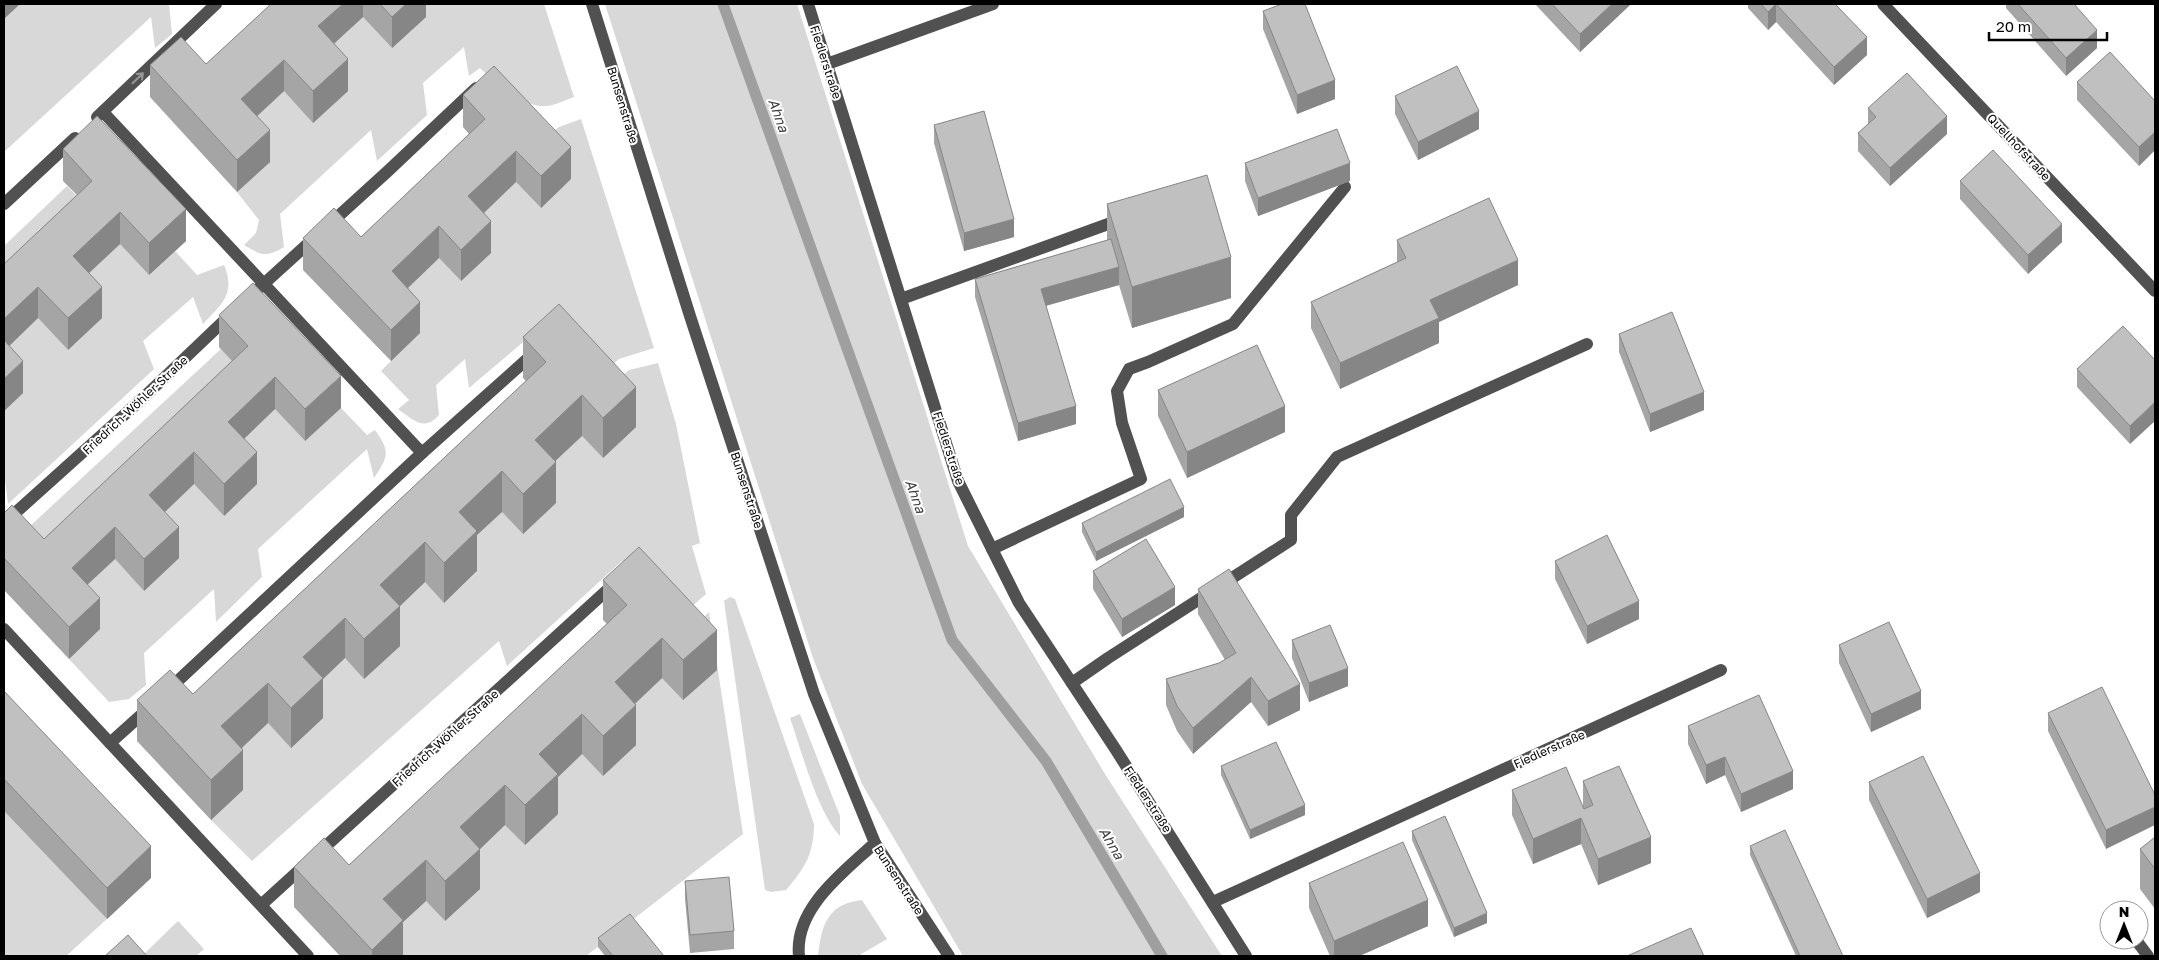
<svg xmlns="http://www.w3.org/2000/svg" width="2159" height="960" font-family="'Golos Text',sans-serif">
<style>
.green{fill:#d8d8d8}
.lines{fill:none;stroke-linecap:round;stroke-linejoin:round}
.stream{stroke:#9f9f9f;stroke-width:11}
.minor{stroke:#515151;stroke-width:12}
.wall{fill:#a5a5a5}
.shaded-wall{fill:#868686}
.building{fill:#c0c0c0;stroke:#868686}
.oneway{stroke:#979797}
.labels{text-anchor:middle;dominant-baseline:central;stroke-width:4;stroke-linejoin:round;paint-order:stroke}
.street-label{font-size:12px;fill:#000;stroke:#fff}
.water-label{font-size:14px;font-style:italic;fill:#404040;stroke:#fff}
</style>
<rect width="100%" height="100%" fill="#fff"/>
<g class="green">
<polygon points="19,4 169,4 172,34 155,48 151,17 4,152 4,18"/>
<path d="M414,4H544L574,97C565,100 556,105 547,106C523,108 495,83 480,68L469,76L464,47L423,83L427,115L377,161L371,130L280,214L284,247C266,258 261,255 244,245L256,233L259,220L237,192L269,162L241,131L363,17L392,48Z"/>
<polygon points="605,4 797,4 968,546 1105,774 1222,956 963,956 862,784 813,658"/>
<path d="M581,119L654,348L619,359L603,374L542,326L469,388L465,359L436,385L439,415C424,432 414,420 398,409L409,400L381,371L391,361L392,303L439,258L461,281L468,228L516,182L541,208L571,179L538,143L559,127Z"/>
<polygon points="67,186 92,212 4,296 4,246"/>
<path d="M120,244L149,275L175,251L197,275L224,265C236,294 222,304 203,324L193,297L143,341L154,369L8,504L4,471V351L38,318L68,350L101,319L73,288Z"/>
<polygon points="221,349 248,378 44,571 15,540"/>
<polygon points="658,363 676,424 700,543 692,546 706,594 682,615 622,561 507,666 499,641 252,861 211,820 243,790 221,767 268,723 291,747 322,718 303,697 345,658 365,679 380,625 425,582 445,602 477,572 459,552 502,512 523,533 556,503 535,480 582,436 603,458 603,391 629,370"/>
<path d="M341,408L367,435L375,430C390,451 389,456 374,478L367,449L258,549L262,577L216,622L214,589L144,653L146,685L129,699L109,702L69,659L100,629L72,599L115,559L145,591L149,527L194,484L224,516L257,484L228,454L275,409L305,441Z"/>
<path d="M730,597L735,599L814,824C814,853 805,868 786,890L771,892L765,890L724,601Z"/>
<polygon points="709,612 743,834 586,956 399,956 383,940 426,901 445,921 480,889 460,867 582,754 604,776 615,722 685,635"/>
<path d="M800,714L836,806L840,816V836C817,811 802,752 790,718Z"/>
<polygon points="4,811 107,919 66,956 4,956"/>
<path d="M862,900L887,939L858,956H818C820,938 823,914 843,905C849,902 856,901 862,900Z"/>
<polygon points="178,921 204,949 196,956 142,956"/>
</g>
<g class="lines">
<polyline class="stream" points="723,4 952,640 1046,761 1162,956"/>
<g class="minor">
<polyline points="592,4 690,316 814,694 875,843 949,956"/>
<polyline points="808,4 958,481 1019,603 1116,750 1246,956"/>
<polyline points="1883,4 2155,291"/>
<polyline points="827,64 993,4"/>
<polyline points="103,112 422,453"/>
<polyline points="97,117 216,4"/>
<polyline points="4,204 75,138"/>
<polyline points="901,299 1122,219"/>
<polyline points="246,300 388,171 476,88"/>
<polyline points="4,523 143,398 230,315"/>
<polyline points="992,549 1141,479 1122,423 1117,391 1129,369 1148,362 1233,324 1345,187"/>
<polyline points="4,629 308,956"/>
<polyline points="1072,683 1108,658 1291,540 1291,515 1337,457 1587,344"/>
<polyline points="168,690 422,453 534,353"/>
<polyline points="110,743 150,707"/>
<polyline points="1213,902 1721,670"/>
<polyline points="261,905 615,583"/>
<polyline points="2136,940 2148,956"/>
<path d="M799,956C794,908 844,872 875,843"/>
</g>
</g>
<g class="wall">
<polygon points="271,4 426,4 426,17 392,48 363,17 334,44 348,91 313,123 284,91 257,116 270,162 237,192 150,97 150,65 206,64"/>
<polygon points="1535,4 1630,4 1630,5 1580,52"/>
<polygon points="1748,4 1835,4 1867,55 1834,85 1776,22 1768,30 1748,8"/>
<polygon points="2006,4 2074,4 2097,48 2066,76 2006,8"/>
<polygon points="1263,11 1335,99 1297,114 1263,29"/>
<polygon points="2077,82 2155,101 2155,150 2139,166 2077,100"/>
<polygon points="463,95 571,179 541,208 516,182 484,213 491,253 461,281 439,258 408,288 420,333 391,361 303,270 303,238 361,237 469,134 463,127"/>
<polygon points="1395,96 1479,129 1418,160 1395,114"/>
<polygon points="1868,108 1947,134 1890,186 1858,151 1858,133 1868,124"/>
<polygon points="934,125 1014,237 964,251 934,143"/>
<polygon points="63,149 186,241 149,275 120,244 89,273 102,318 68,350 38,318 9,346 23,393 4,411 4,264 77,195 63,181"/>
<polygon points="1245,163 1350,181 1258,216 1245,181"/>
<polygon points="1960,181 2062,242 2028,274 1960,199"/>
<polygon points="1107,204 1231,298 1132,328 1119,285 1046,306 1076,424 1018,441 975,297 975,279 1107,240"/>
<polygon points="1397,240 1518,285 1439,322 1439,343 1340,389 1311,328 1311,302 1397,262"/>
<polygon points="219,315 341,408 305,441 275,409 244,439 257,484 224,516 194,484 165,512 179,558 144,591 115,559 88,584 100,629 69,659 4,590 4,513 44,539 232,361 219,347"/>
<polygon points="1619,334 1704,410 1650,432 1619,352"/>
<polygon points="523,337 636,427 603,458 582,436 555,461 556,503 523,534 502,512 477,535 477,571 444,603 425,582 400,606 400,646 364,679 345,658 323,679 323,718 291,748 268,723 242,748 243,790 211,820 137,741 137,700 193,694 526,381 523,378"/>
<polygon points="2155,360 2130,444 2077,387 2077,369"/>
<polygon points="1158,390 1285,432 1187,478 1158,416"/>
<polygon points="1184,517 1096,561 1082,532 1082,523"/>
<polygon points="1555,561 1639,619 1587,644 1555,579"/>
<polygon points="1093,571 1175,605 1122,637 1093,589"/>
<polygon points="603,580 717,670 683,700 662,678 635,704 636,745 603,776 582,754 558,777 558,814 525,845 505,825 480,849 480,889 445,921 426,901 403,922 403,956 340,956 294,907 294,867 349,865 607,624 603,620"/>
<polygon points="1198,589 1300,710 1268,726 1251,702 1193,754 1177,731 1166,705 1166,679 1219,663 1225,660 1198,614"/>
<polygon points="1292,640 1348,686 1309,702 1292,658"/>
<polygon points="1839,645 1921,709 1871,732 1839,663"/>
<polygon points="4,691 151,878 107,919 4,811"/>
<polygon points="2048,713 2155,795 2106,849 2048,731"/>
<polygon points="1688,726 1793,789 1741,812 1725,775 1706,784 1688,744"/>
<polygon points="1221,766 1305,815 1250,839 1221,775"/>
<polygon points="1583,781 1651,863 1598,885 1581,844 1533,864 1512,815 1512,790 1583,806"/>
<polygon points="1869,782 1980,892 1927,918 1869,800"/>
<polygon points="1412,831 1487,923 1454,937 1412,840"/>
<polygon points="2155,837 2155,909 2140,889 2140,849"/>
<polygon points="1750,846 1843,956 1796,956 1750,855"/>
<polygon points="685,881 734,931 734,949 690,953 685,899"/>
<polygon points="1309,883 1428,926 1359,956 1330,956 1309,908"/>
<polygon points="598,938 664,956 605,956 598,947"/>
</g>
<g class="shaded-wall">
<polygon points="4,4 20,4 4,19"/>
<polygon points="343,4 363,4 363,17 318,58 318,26"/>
<polygon points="406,4 426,4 426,17 392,48 392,17"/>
<polygon points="1612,4 1630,4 1630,5 1580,52 1580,34"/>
<polygon points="1776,4 1776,22 1768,30 1768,12"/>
<polygon points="2097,30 2097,48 2066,76 2066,58"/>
<polygon points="1867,37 1867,55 1834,85 1834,67"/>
<polygon points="348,59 348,91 313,123 313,91"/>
<polygon points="284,60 284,91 241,131 241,99"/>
<polygon points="1335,80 1335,99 1297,114 1297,95"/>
<polygon points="1479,111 1479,129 1418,160 1418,142"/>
<polygon points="1947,116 1947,134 1890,186 1890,168"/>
<polygon points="270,130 270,162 237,192 237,160"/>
<polygon points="2155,132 2155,150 2139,166 2139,147"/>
<polygon points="571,147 571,179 541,208 541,176"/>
<polygon points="516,151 516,182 468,228 468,196"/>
<polygon points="1350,163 1350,181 1258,216 1258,198"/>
<polygon points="186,209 186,241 149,275 149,243"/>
<polygon points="120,212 120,244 73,288 73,256"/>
<polygon points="1014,219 1014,237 964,251 964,233"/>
<polygon points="491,221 491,253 461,281 461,250"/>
<polygon points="2062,224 2062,242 2028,274 2028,255"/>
<polygon points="439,226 439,258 392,303 392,271"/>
<polygon points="1231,257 1231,298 1132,328 1132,287"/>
<polygon points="1518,260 1518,285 1439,322 1439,343 1340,389 1340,363 1430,300"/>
<polygon points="1119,267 1119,285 1041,307 1041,289"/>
<polygon points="38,287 38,318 4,351 4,319"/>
<polygon points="102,287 102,318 68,350 68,318"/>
<polygon points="420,302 420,333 391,361 391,330"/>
<polygon points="23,361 23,393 4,411 4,379"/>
<polygon points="341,376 341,408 305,441 305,409"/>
<polygon points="275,377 275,409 228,454 228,422"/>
<polygon points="636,387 636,427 603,458 603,418"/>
<polygon points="1704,392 1704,410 1650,432 1650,414"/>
<polygon points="582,395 582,436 535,480 535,440"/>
<polygon points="2155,402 2155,421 2130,444 2130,426"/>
<polygon points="1076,406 1076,424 1018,441 1018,423"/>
<polygon points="1285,406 1285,432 1187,478 1187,452"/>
<polygon points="194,452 194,484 149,527 149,495"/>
<polygon points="257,452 257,484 224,516 224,484"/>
<polygon points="556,462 556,503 523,534 523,494"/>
<polygon points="502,471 502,512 477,535 477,571 444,603 444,563 459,512"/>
<polygon points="1184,507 1184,517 1096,561 1096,552"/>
<polygon points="115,527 115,559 72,599 72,568"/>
<polygon points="179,527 179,558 144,591 144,559"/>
<polygon points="425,542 425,582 400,606 400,646 364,679 364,639 380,585"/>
<polygon points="1175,587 1175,605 1122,637 1122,619"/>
<polygon points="100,598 100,629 69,659 69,627"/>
<polygon points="1639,601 1639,619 1587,644 1587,626"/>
<polygon points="345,618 345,658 323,679 323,718 291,748 291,708 303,657"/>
<polygon points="717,630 717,670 683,700 683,660"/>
<polygon points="662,638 662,678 615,722 615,682"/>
<polygon points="1348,668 1348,686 1309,702 1309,683"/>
<polygon points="1251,677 1251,702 1193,754 1193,728"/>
<polygon points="268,683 268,723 221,767 221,726"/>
<polygon points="1300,684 1300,710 1268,726 1268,701"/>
<polygon points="1921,691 1921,709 1871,732 1871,714"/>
<polygon points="636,705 636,745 603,776 603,736"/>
<polygon points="582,714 582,754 558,777 558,814 525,845 525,805 539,754"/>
<polygon points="243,750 243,790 211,820 211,780"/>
<polygon points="1725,757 1725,775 1706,784 1706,765"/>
<polygon points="1793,771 1793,789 1741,812 1741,794"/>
<polygon points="505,785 505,825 480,849 480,889 445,921 445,881 460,827"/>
<polygon points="1305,805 1305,815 1250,839 1250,830"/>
<polygon points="2155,807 2155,825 2106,849 2106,830"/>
<polygon points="1581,818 1581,844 1533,864 1533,839"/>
<polygon points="1651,837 1651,863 1598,885 1598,859"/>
<polygon points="151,846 151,878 107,919 107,888"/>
<polygon points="426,860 426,901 403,922 403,956 372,956 372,950 383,899"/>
<polygon points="1980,873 1980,892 1927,918 1927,899"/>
<polygon points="1428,900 1428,926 1359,956 1334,956 1334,941"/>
<polygon points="1487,913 1487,923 1454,937 1454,928"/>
</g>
<g class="building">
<polygon points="271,4 343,4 318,26 348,59 313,91 284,60 241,99 270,130 237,160 150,65 181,37 206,64"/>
<polygon points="380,4 406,4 392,17"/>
<polygon points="1282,4 1305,4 1335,80 1297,95 1263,11"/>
<polygon points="1552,4 1612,4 1580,34"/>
<polygon points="1761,4 1835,4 1867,37 1834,67 1776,4 1768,12"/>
<polygon points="2018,4 2074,4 2097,30 2066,58"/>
<polygon points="2110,52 2155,101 2155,132 2139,147 2077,82"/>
<polygon points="494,66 571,147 541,176 516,151 468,196 491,221 461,250 439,226 392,271 420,302 391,330 303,238 334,208 361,237 485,119 463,95"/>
<polygon points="1457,66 1479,111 1418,142 1395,96"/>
<polygon points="1907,73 1947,116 1890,168 1858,133 1876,117 1868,108"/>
<polygon points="984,111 1014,219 964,233 934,125"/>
<polygon points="97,116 186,209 149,243 120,212 73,256 102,287 68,318 38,287 4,319 4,264 92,181 63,149"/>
<polygon points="1337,129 1350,163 1258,198 1245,163"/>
<polygon points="1993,150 2062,224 2028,255 1960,181"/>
<polygon points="1207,175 1231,257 1132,287 1107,204"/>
<polygon points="1489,198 1518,260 1430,300 1439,318 1340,363 1311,302 1406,258 1397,240"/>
<polygon points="1111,239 1119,267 1041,289 1076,406 1018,423 975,279"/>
<polygon points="253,283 341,376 305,409 275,377 228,422 257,452 224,484 194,452 149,495 179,527 144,559 115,527 72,568 100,598 69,627 4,558 4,513 12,505 44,539 248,346 219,315"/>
<polygon points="559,304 636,387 603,418 582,395 535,440 556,462 523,494 502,471 459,512 477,531 444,563 425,542 380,585 400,606 364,639 345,618 303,657 323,678 291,708 268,683 221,726 243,750 211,780 137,700 170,670 193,694 546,362 523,337"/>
<polygon points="1672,312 1704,392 1650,414 1619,334"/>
<polygon points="2123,326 2155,360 2155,402 2130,426 2077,369"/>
<polygon points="4,340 23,361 4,379"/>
<polygon points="1257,345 1285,406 1187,452 1158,390"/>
<polygon points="1170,479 1184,507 1096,552 1082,523"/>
<polygon points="1607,535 1639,601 1587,626 1555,561"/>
<polygon points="1146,539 1175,587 1122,619 1093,571"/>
<polygon points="639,547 717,630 683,660 662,638 615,682 636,705 603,736 582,714 539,754 558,774 525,805 505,785 460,827 480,849 445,881 426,860 383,899 403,920 372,950 294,867 324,838 349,865 627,605 603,580"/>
<polygon points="1229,569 1300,684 1268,701 1251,677 1193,728 1177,706 1166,679 1219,663 1236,653 1198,589"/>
<polygon points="1889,622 1921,691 1871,714 1839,645"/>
<polygon points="1330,625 1348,668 1309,683 1292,640"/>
<polygon points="2102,687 2155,795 2155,807 2106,830 2048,713"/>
<polygon points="4,691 151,846 107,888 4,779"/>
<polygon points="1759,695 1793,771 1741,794 1725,757 1706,765 1688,726"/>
<polygon points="1276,742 1305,805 1250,830 1221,766"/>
<polygon points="1923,756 1980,873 1927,899 1869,782"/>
<polygon points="1619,766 1651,837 1598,859 1581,818 1533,839 1512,790 1566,767 1584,809 1593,805 1583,781"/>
<polygon points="1445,816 1487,913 1454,928 1412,831"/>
<polygon points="1785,830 1843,956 1800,956 1750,846"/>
<polygon points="2155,837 2155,869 2140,849"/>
<polygon points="1403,842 1428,900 1334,941 1309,883"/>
<polygon points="729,877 734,931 690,935 685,881"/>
<polygon points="630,914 664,956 613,956 598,938"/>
<polygon points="1691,928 1704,956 1627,956"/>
<polygon points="128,935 147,956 105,956"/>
</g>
<defs><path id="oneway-shaft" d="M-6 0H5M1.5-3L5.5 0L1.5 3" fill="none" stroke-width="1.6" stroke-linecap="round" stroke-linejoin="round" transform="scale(1.25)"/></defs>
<use class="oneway" href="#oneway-shaft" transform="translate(138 78) rotate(-44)"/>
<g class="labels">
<g class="street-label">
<text transform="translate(826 62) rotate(72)">Fiedlerstraße</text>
<text transform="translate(623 105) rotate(73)">Bunsenstraße</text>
<text transform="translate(2019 147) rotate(47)">Quellhofstraße</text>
<text transform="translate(135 405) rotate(-43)">Friedrich-Wöhler-Straße</text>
<text transform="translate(949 448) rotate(72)">Fiedlerstraße</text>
<text transform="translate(747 490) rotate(72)">Bunsenstraße</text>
<text transform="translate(445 738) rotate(-42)">Friedrich-Wöhler-Straße</text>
<text transform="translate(1549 749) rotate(-24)">Fiedlerstraße</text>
<text transform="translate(1148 799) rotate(57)">Fiedlerstraße</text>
<text transform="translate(899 880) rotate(57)">Bunsenstraße</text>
</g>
<g class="water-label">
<text transform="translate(779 115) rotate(70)">Ahna</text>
<text transform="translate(916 496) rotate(70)">Ahna</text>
<text transform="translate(1112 843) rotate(59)">Ahna</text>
</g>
</g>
<rect width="2159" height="960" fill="none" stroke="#000000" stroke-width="10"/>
<g transform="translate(2124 925)"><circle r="24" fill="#ffffff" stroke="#999999"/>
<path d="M0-4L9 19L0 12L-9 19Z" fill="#000000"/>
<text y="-8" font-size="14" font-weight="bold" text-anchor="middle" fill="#000000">N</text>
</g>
<path d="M1989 32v8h118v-8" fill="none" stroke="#000000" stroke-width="2.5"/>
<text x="1996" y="32" font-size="15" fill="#000000" stroke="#ffffff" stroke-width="4" paint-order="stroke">20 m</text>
</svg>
